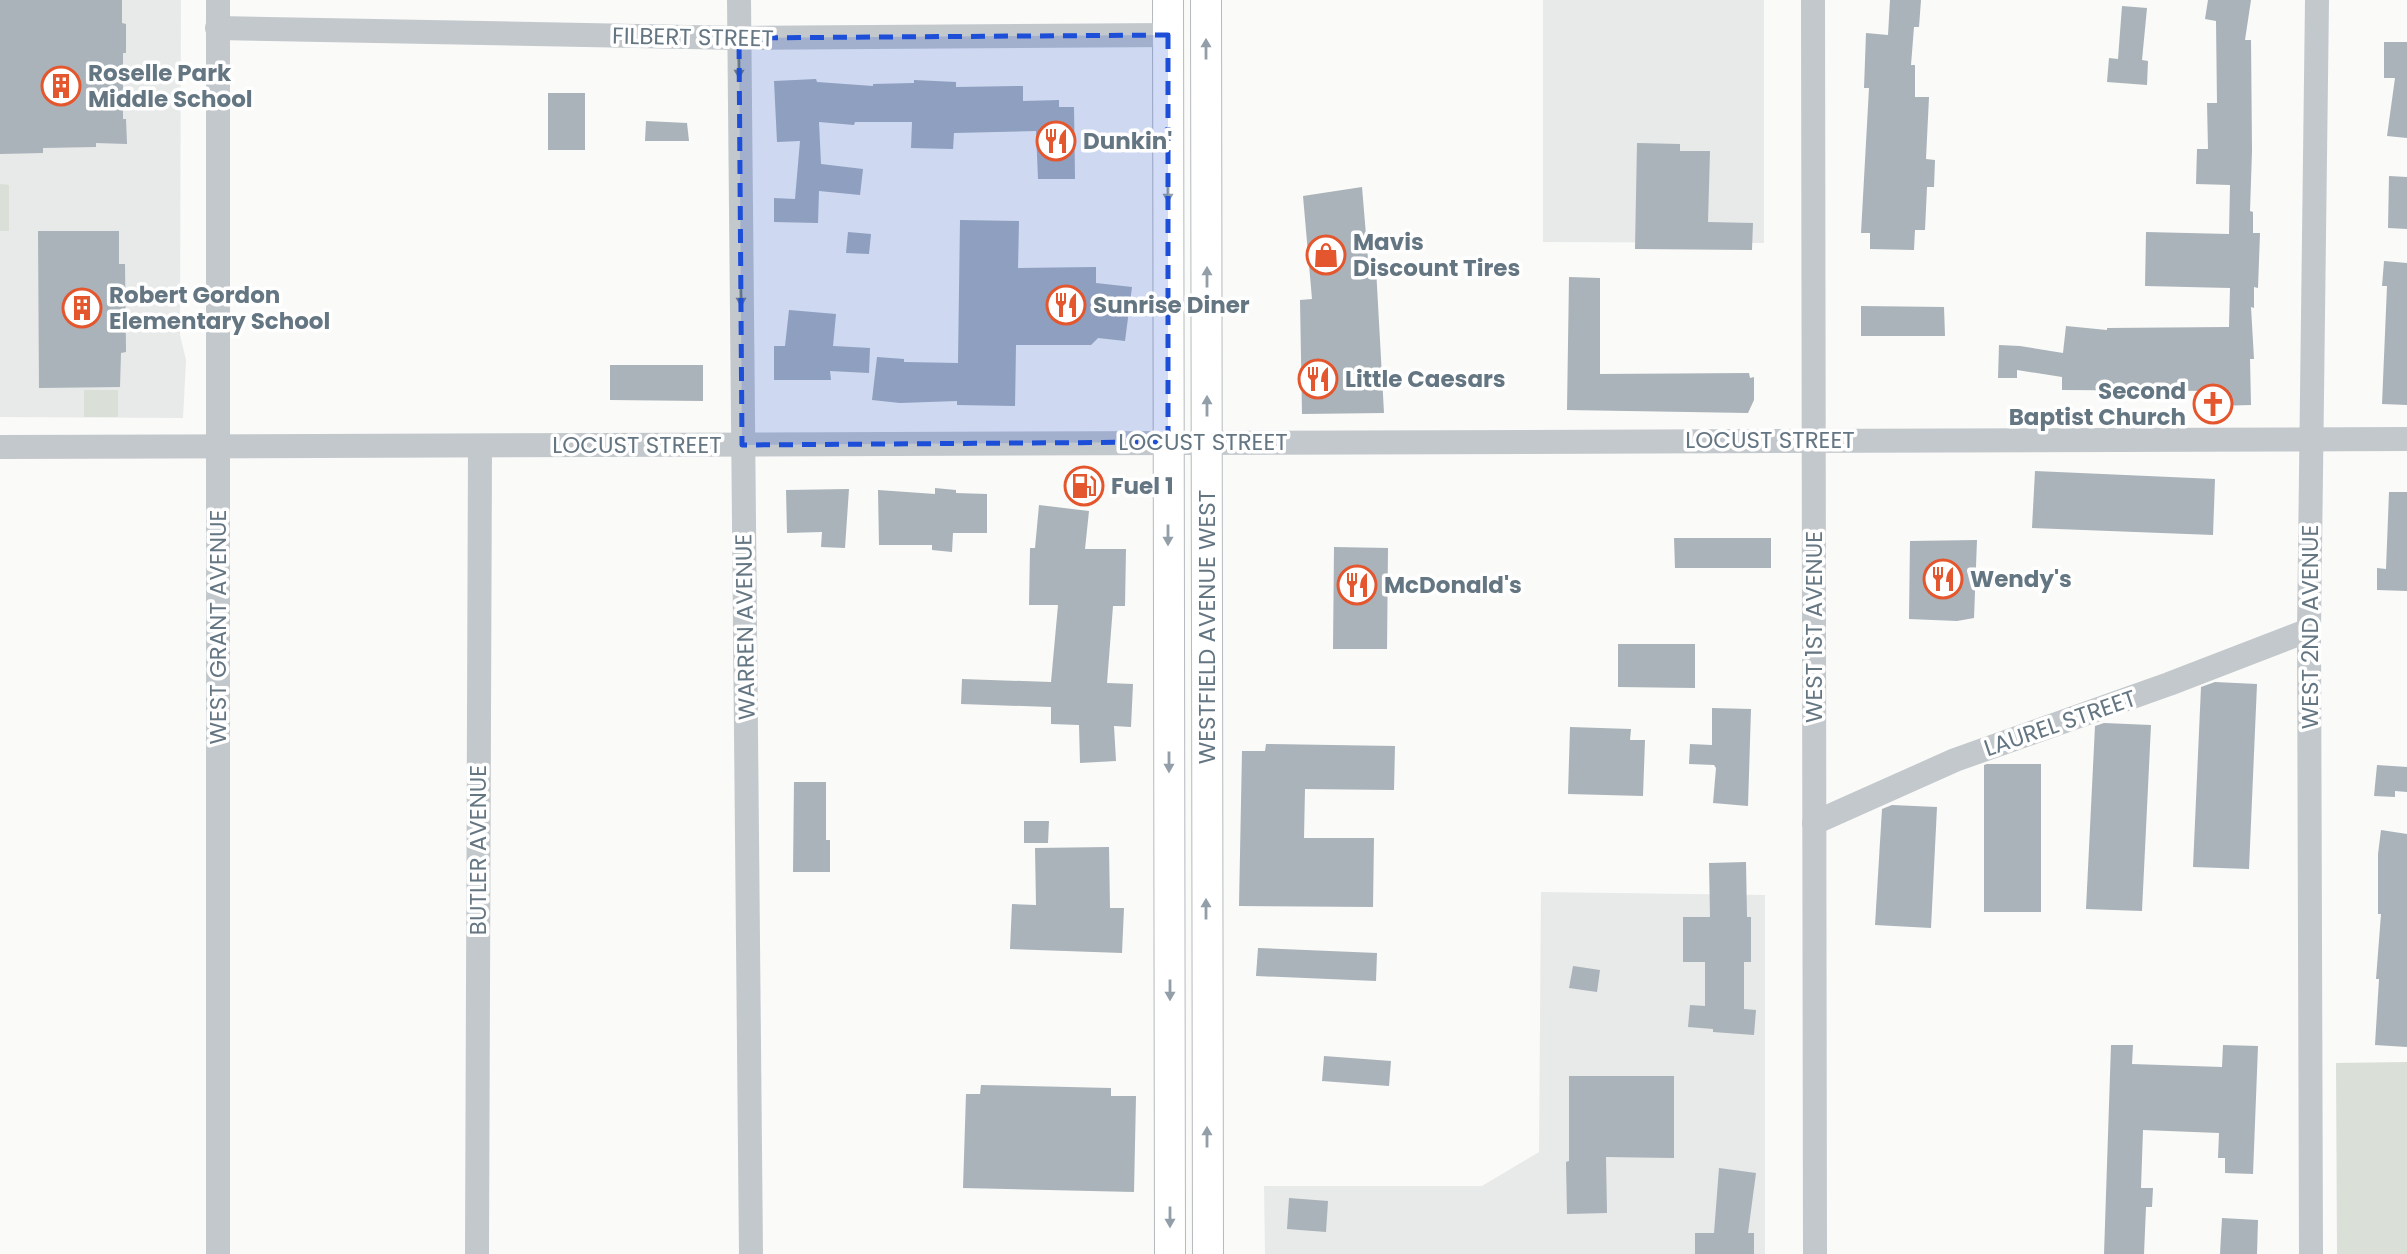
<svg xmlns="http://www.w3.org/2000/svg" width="2407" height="1254" font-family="Poppins,sans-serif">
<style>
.built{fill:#e8e9e9}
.green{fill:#dadfd7}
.building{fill:#aab3b9}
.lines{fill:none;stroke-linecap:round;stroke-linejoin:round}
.major-casing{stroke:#b5babe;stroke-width:32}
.minor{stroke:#c3c8cc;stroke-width:24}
.major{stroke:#fff;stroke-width:30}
.oneway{fill:#939fa8}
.oneway2{fill:#6a7a87}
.marked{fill:#1d4ed8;fill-opacity:0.2;stroke:#1d4ed8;stroke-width:5;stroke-dasharray:14 9;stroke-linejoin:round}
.labels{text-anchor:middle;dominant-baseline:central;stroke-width:7;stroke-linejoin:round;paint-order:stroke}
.street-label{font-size:23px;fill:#657683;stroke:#fff}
.poi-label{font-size:23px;font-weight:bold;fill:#657683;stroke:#fff;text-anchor:start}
</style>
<rect width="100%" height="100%" fill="#fafaf8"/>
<g class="built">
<polygon points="0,0 181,0 180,335 186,360 183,418 0,417"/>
<polygon points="1543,0 1764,0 1764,243 1543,242"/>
<polygon points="1541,892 1765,895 1765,1254 1265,1254 1264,1186 1482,1186 1539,1152"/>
</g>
<g class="green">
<polygon points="0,184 9,185 9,231 0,231"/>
<rect x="84" y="390" width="34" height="27"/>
<polygon points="2407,1062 2407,1254 2337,1254 2336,1063"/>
</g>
<g class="building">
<polygon points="0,0 122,0 122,23 126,24 126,53 123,53 123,119 126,119 127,144 96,143 96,147 43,148 43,153 0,154"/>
<polygon points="1890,0 1921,0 1919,27 1914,27 1911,65 1915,65 1915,97 1929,97 1926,159 1935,160 1934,187 1927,187 1925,230 1915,230 1914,250 1870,249 1870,233 1861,233 1869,88 1864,88 1866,33 1888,35"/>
<polygon points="2208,0 2251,0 2245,40 2251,40 2252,151 2250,211 2253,212 2253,233 2260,233 2258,288 2254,287 2254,308 2251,307 2254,359 2250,359 2251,405 2216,406 2215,391 2062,390 2062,377 2017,370 2017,378 1998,378 1999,345 2020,346 2063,353 2066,326 2107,330 2107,328 2229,327 2230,288 2145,286 2146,232 2229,234 2230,185 2196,184 2197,149 2208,149 2207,103 2217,103 2216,21 2205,19"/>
<polygon points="2122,6 2147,8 2142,60 2148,61 2147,85 2107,82 2109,58 2118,59"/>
<polygon points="2384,42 2407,42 2407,138 2387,136 2395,78 2384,78"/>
<polygon points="816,79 817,82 873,86 873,84 914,83 914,80 956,82 956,87 1023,86 1023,101 1059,100 1059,107 1074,107 1075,179 1038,179 1036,131 954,133 953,149 911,148 912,122 855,122 854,125 819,122 821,164 863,169 860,195 819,191 818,223 774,222 774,198 795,199 800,141 777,142 774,81"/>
<rect x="548" y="93" width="37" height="57"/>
<polygon points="646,121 687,123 689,141 645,141"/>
<polygon points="1637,143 1680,144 1680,151 1710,151 1708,222 1753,223 1752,250 1635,249"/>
<polygon points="2389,176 2407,177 2407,229 2388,228"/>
<polygon points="1362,187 1369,271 1376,268 1384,413 1302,414 1300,300 1312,299 1303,196"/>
<polygon points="960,220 1019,221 1018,268 1096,267 1096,283 1132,287 1125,341 1098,338 1091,345 1016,345 1015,406 957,405 957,401 900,403 872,400 877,357 904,359 904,362 958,363"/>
<polygon points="38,231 119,231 119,264 125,264 126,352 121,353 120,387 39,388"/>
<polygon points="848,232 871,234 869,254 846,253"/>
<polygon points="2384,261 2407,263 2407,405 2382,404 2387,286 2382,286"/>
<polygon points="1569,277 1600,278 1600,374 1749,373 1750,378 1754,377 1754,400 1748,413 1567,410"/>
<polygon points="1861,306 1944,307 1945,336 1861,336"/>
<polygon points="789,310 836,314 833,346 870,348 869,373 830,371 831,380 774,380 774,346 785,346"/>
<polygon points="610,365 703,365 703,401 610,400"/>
<polygon points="2035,471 2215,479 2213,535 2032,528"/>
<polygon points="935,488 956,490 956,493 987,494 987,533 953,533 952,552 932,550 932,545 879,545 878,490 935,494"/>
<polygon points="849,489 845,548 821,547 822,532 787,533 786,490"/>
<polygon points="2389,492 2407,492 2407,591 2377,590 2377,568 2386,569"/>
<polygon points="1039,505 1089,511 1085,549 1126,549 1125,606 1113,606 1107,683 1133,684 1131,727 1114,726 1116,761 1080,763 1079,725 1051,724 1051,707 961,704 962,679 1051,682 1058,605 1029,605 1030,548 1035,548"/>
<polygon points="1674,538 1771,538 1771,568 1675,568"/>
<polygon points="1977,540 1974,618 1957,621 1909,619 1910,541"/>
<polygon points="1334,547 1388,548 1387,649 1333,649"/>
<polygon points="1618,644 1695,644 1695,688 1618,687"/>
<polygon points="2215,682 2257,684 2249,869 2193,867 2201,687"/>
<polygon points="1712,708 1751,709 1748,806 1713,803 1716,768 1714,765 1689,764 1690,744 1712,745"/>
<polygon points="2104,723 2151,725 2142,911 2086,909 2095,726"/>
<polygon points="1570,727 1631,729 1630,740 1645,740 1643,796 1568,794"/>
<polygon points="1266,744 1395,746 1394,790 1305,789 1304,838 1374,838 1373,907 1239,906 1242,751 1265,751"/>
<polygon points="1987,764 2041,764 2041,912 1984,912 1984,765"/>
<polygon points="2377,765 2407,767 2407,792 2395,791 2395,797 2374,796"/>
<polygon points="794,782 826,782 826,840 830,840 830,872 793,872"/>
<polygon points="1892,805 1937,807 1931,928 1875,925 1882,809"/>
<polygon points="1024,821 1049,821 1048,843 1024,843"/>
<polygon points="2381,830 2407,834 2407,1047 2375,1045 2379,979 2376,979 2381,914 2378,914 2378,854"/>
<polygon points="1109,847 1110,908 1124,908 1122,953 1010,949 1012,904 1036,905 1035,848"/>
<polygon points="1746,862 1747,917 1751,917 1751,962 1744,962 1744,1009 1756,1010 1754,1035 1713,1032 1713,1029 1688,1027 1690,1005 1705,1006 1705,962 1683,962 1683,917 1710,917 1709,863"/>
<polygon points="1258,948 1377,953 1376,981 1256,976"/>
<polygon points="1573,966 1600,970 1597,992 1569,988"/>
<polygon points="2111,1045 2133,1045 2132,1064 2222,1067 2223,1045 2258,1046 2253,1174 2225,1173 2225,1158 2218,1158 2219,1133 2143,1130 2141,1188 2153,1188 2152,1207 2146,1207 2144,1254 2104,1254"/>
<polygon points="1324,1056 1391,1061 1389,1086 1322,1081"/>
<polygon points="1569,1076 1674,1076 1674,1158 1606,1157 1607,1213 1567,1214 1566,1162 1569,1161"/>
<polygon points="981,1085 1111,1088 1111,1096 1136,1096 1134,1192 963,1188 966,1094 980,1094"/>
<polygon points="1719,1168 1756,1173 1748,1233 1754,1233 1754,1254 1695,1254 1695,1233 1714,1233"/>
<polygon points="1289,1198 1328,1201 1326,1232 1287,1229"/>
<polygon points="2222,1218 2258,1220 2257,1254 2220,1254"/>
</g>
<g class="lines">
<defs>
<g id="major">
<polyline points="1168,0 1170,1254"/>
<polyline points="1206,0 1208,1254"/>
</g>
</defs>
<use href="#major" class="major-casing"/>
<g class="minor">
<polyline points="218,0 218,1254"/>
<polyline points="739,0 751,1254"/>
<polyline points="1813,0 1815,1254"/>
<polyline points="217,28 739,38 1168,35"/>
<polyline points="0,447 2407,439"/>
<polyline points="1814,823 1955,760 2169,684 2309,630"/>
<polyline points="477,1254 480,446"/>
<polyline points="2311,1254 2309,630 2317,0"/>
</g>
<use href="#major" class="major"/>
</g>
<defs><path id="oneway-solid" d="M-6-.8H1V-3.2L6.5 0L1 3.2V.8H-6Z" transform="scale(1.75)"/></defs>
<g class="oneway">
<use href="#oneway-solid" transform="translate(1206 49) rotate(-90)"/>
<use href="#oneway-solid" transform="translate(1168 192) rotate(90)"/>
<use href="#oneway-solid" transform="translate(1207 277) rotate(-90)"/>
<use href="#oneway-solid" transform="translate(1207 406) rotate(-90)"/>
<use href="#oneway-solid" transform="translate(1168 535) rotate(90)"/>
<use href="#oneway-solid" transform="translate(1169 762) rotate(90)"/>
<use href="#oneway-solid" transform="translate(1206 909) rotate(-90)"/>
<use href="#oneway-solid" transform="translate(1170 990) rotate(90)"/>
<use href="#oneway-solid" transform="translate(1207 1137) rotate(-90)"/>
<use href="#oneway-solid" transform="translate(1170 1217) rotate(90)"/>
</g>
<g class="oneway2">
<use href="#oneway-solid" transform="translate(739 68) rotate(89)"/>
<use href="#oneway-solid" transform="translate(741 296) rotate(89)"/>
</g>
<path class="marked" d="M1168,35V442L742,445L739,38Z"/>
<defs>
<symbol id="building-ring" viewBox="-11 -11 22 22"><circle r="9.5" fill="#fff" stroke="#e4572e" stroke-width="1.5"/><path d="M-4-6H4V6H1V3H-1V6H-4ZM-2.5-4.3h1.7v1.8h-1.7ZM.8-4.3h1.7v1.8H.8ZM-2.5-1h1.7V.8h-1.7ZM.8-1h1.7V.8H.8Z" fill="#e4572e"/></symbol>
<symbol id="restaurant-ring" viewBox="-11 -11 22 22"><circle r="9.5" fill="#fff" stroke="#e4572e" stroke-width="1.5"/><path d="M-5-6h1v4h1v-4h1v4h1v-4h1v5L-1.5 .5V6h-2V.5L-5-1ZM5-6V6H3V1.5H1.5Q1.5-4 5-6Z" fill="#e4572e"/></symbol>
<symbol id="shop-ring" viewBox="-11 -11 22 22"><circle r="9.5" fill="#fff" stroke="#e4572e" stroke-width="1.5"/><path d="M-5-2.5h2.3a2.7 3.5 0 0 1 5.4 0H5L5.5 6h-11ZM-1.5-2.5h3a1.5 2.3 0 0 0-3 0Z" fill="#e4572e"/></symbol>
<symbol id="church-ring" viewBox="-11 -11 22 22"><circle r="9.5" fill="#fff" stroke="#e4572e" stroke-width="1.5"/><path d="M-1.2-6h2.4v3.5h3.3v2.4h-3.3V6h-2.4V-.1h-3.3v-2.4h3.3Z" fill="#e4572e"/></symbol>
<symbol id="fuel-ring" viewBox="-11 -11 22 22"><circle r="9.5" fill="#fff" stroke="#e4572e" stroke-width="1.5"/><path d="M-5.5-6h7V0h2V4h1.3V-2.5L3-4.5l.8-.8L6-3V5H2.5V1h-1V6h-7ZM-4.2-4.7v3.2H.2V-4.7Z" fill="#e4572e"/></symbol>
</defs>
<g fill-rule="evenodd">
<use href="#building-ring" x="39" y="64" width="44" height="44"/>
<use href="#restaurant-ring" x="1034" y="119" width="44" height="44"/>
<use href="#shop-ring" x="1304" y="233" width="44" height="44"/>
<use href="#restaurant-ring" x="1044" y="283" width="44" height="44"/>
<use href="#building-ring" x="60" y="286" width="44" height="44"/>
<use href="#restaurant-ring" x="1296" y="357" width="44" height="44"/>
<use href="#church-ring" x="2191" y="382" width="44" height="44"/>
<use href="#fuel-ring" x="1062" y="464" width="44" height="44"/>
<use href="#restaurant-ring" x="1921" y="557" width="44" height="44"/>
<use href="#restaurant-ring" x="1335" y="563" width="44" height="44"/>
</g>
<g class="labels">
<g class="street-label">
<text transform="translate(693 37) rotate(1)">FILBERT STREET</text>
<text x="1770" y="440">LOCUST STREET</text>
<text x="1203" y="442">LOCUST STREET</text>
<text x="637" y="445">LOCUST STREET</text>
<text transform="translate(218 627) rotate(-90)">WEST GRANT AVENUE</text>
<text transform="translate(745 627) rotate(-91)">WARREN AVENUE</text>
<text transform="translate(1207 627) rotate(-90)">WESTFIELD AVENUE WEST</text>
<text transform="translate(1814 627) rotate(-90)">WEST 1ST AVENUE</text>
<text transform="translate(2310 627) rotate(-90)">WEST 2ND AVENUE</text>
<text transform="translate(2060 723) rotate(-19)">LAUREL STREET</text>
<text transform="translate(478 850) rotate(-90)">BUTLER AVENUE</text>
</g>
<g class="poi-label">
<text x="88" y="73">Roselle Park<tspan x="88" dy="26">Middle School</tspan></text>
<text x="1083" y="141">Dunkin'</text>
<text x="1353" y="242">Mavis<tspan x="1353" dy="26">Discount Tires</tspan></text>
<text x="109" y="295">Robert Gordon<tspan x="109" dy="26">Elementary School</tspan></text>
<text x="1093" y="305">Sunrise Diner</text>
<text x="1345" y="379">Little Caesars</text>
<text x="2186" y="391" text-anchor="end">Second<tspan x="2186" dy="26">Baptist Church</tspan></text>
<text x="1111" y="486">Fuel 1</text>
<text x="1970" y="579">Wendy's</text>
<text x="1384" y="585">McDonald's</text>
</g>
</g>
</svg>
